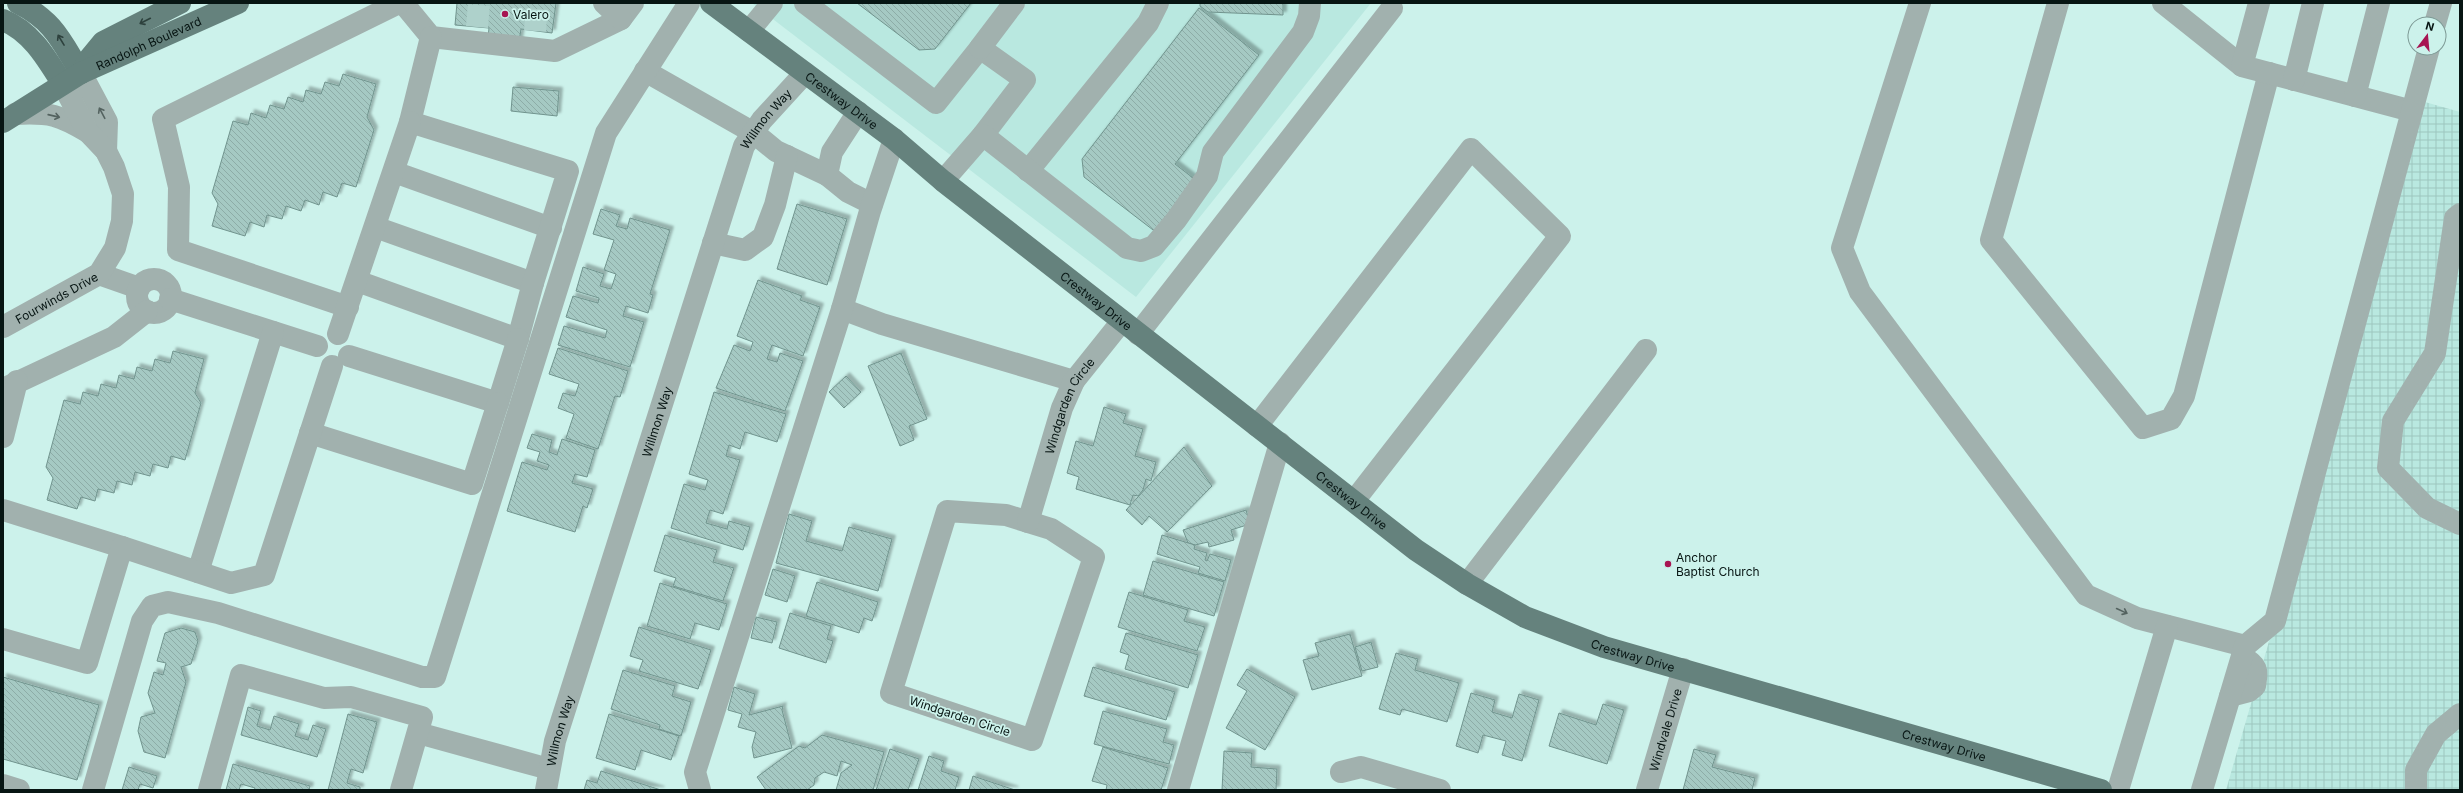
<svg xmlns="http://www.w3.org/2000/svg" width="2463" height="793" font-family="Inter,sans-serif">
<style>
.built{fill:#b9e8e0}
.industrial{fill:url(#industrial-grid)}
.building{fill:url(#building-back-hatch);stroke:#71948e;filter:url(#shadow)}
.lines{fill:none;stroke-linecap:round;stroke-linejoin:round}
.minor-tunnel{stroke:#aed1cb;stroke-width:22;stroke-dasharray:22 11;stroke-linecap:butt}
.minor{stroke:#a1b1ae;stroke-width:22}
.major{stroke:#65827d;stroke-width:22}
.oneway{stroke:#2d413d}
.oneway2{stroke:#546360}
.poi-dot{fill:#a71552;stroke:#ccf2eb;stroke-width:1.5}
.labels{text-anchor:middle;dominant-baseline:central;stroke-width:3.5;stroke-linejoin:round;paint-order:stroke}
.poi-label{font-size:12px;fill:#071513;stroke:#ccf2eb;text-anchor:start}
.street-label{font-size:12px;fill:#071513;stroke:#ccf2eb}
</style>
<defs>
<pattern id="industrial-grid" width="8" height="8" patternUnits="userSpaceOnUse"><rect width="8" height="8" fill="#b9e8e0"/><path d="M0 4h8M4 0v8" fill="none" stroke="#9ec6bf"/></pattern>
<pattern id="building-back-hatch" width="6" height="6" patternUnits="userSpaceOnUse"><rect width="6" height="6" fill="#a5c9c3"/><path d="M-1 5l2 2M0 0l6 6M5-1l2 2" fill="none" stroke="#8daca7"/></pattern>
<filter id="shadow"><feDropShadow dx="3.5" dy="-3.5" stdDeviation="1" flood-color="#0004"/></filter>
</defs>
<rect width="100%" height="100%" fill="#ccf2eb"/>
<polygon class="built" points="752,3 1371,3 1136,297"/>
<polygon class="industrial" points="2425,102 2460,112 2460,790 2226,790"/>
<g class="building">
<polygon points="457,3 556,3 552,33 521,29 519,42 488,38 489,28 455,25"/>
<polygon points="857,3 971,3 935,49 919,50"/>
<polygon points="1200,3 1283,3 1283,15 1208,12 1200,6"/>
<polygon points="1199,8 1259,55 1175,164 1197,181 1157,233 1084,177 1082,159"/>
<polygon points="343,74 376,84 367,117 374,130 356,187 342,183 337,197 323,192 319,205 305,200 301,211 286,206 282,219 267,215 264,227 250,222 245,236 212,226 218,204 212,193 233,121 248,125 251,113 266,118 270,105 284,109 288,97 303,102 306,90 321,94 325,82 339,86"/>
<polygon points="513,87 559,91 557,116 511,111"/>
<polygon points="797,204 847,219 827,285 777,269"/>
<polygon points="601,209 620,215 616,226 627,229 630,218 670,230 650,294 653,295 648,313 626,306 623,316 644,322 630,367 558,345 564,326 605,338 607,330 566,317 573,296 598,303 599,298 576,291 583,267 604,274 600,286 611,289 616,274 604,270 614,240 593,234"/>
<polygon points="758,280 802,296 800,300 820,307 803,356 772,345 767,359 777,362 780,353 803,361 785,411 716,388 734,345 750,351 753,342 737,336"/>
<polygon points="558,348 628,371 620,397 615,396 598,449 566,438 574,414 558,408 563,393 575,396 579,384 549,374"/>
<polygon points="173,351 204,359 195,393 201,403 185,460 171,456 168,468 153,464 150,476 135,472 132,485 117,481 114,493 98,489 95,501 81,497 77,509 47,500 53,478 46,467 64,400 80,404 83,392 98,396 101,384 116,388 119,375 134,379 137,367 152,371 155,359 170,363"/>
<polygon points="901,353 927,419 909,426 914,440 900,446 868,366"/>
<polygon points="846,376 861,392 844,408 829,392"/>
<polygon points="714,392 786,414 777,442 745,432 740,449 729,445 726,456 740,460 723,514 710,510 706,523 727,529 729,521 750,527 743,550 671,528 684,484 705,490 708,480 689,474"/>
<polygon points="1104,407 1126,414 1123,423 1143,429 1135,456 1156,462 1151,481 1146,479 1143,490 1138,496 1133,495 1130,505 1076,489 1079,477 1067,473 1076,441 1093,446"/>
<polygon points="532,434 552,440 549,452 557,455 562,439 595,450 587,477 575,474 572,483 593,489 587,508 583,506 575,532 507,511 522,462 547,470 549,465 537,461 540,452 527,448"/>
<polygon points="1184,447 1212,486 1167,532 1149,516 1142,525 1126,510"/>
<polygon points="1246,510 1250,524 1231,530 1234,540 1209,547 1208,542 1195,545 1188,543 1183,530"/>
<polygon points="789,514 812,521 806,541 842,551 849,527 892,539 878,591 776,563"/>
<polygon points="665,535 717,550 713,562 734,568 723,601 673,586 676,578 654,571"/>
<polygon points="1162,535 1195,545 1194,549 1207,553 1205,560 1207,561 1210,554 1231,560 1225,581 1198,573 1200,567 1157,554"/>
<polygon points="1153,561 1224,582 1214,616 1143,595"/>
<polygon points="773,569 795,576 787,602 765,595"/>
<polygon points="817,582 878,602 872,621 864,618 859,633 806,616"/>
<polygon points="660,583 727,604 719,630 695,623 690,639 647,626"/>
<polygon points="1129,592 1188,610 1184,621 1205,627 1197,651 1118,627"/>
<polygon points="790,613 831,626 827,639 833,641 826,663 779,648"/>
<polygon points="756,617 777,622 772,643 751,638"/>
<polygon points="639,627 711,650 698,689 639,671 643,660 630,656"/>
<polygon points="181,628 195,632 198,641 191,664 181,667 186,682 165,758 144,752 138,731 141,717 155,713 148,693 154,672 163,675 166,663 157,661 165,633"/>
<polygon points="1126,633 1198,655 1188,688 1125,669 1129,655 1120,652"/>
<polygon points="1350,634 1362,676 1312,690 1303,660 1319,656 1315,643"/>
<polygon points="1371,642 1378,667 1362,671 1355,647"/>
<polygon points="1396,653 1418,659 1415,670 1459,683 1447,722 1402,709 1400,715 1379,709"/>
<polygon points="1093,667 1175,692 1166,720 1084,696"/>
<polygon points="1247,669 1295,697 1265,750 1226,728 1247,691 1237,685"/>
<polygon points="623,670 675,686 672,696 691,702 681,736 659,729 660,725 611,709"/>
<polygon points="3,677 99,705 77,780 3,759"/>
<polygon points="734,687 755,694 749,715 783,706 782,710 792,748 754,758 752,747 756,732 738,727 742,714 728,710"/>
<polygon points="1471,693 1495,700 1492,712 1512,718 1519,694 1539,700 1522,761 1502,755 1506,741 1483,735 1478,753 1456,746"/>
<polygon points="1603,704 1624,710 1607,764 1549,746 1559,713 1596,725"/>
<polygon points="248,707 261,711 257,726 270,730 274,716 299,724 295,736 308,740 313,725 326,729 317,757 241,735"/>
<polygon points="1103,711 1167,729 1163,742 1174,745 1169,764 1094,744"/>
<polygon points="348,714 377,722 363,773 351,769 347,783 360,787 360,790 328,790"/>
<polygon points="609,714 679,736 671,760 641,750 635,770 596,758"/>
<polygon points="822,735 884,752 873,790 836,790 841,773 852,765 841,761 837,776 824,772 815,778 814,785 807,790 766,790 757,777 799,746 805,748"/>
<polygon points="1103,747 1168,768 1161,790 1106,790 1107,785 1092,781"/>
<polygon points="890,749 919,759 908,790 876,790"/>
<polygon points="1694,749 1716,755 1712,767 1755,778 1752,790 1683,790"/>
<polygon points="1224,751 1252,753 1251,767 1277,769 1276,790 1222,790"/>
<polygon points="929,756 944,761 941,771 959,777 955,790 918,790"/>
<polygon points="233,764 310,786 309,790 254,790 255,788 241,784 239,790 226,790"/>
<polygon points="129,767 157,776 153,788 140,784 138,790 122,790"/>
<polygon points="601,771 661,790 584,790 587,780 597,783"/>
<polygon points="973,776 1015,790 969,790"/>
</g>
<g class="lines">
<g class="minor-tunnel">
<polyline points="477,27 479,3"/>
<polyline points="535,31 537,3"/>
</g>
<g class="minor">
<polyline points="403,3 431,37 555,51 621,19 633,3"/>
<polyline points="604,3 621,19"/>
<polyline points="805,3 936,103 980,48 1025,80 983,135"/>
<polyline points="1920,3 1842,248 1860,292 2086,595 2137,618 2245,646"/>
<polyline points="2058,3 1991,240 2143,428 2171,419 2184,396 2269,73"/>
<polyline points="2163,3 2242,66"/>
<polyline points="2259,3 2242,66 2412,111"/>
<polyline points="2435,24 2441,3"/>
<polyline points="749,31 772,3"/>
<polyline points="980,48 1014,3"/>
<polyline points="645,71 754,133 776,151 827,175"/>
<polyline points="81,73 107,122 106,151"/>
<polyline points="2294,80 2313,3"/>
<polyline points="2355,96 2379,3"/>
<polyline points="858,112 832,152 827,175 848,192 872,204"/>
<path d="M15,114C50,112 59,115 88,132"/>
<polyline points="1028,171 1148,23 1158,3"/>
<polyline points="394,172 551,228"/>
<polyline points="943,181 983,135 1127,248 1141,251 1154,246 1176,220 1207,176 1213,152 1303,32 1309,16 1310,3"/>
<polyline points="2460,214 2455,218 2435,353 2393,421 2388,468 2427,508 2460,524"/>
<polyline points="375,227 533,283"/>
<polyline points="713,243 745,250 763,237 775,205 787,156"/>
<polyline points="99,274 139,288"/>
<circle cx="154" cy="296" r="17"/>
<polyline points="357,281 518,339 533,283 568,171 410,122 431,37"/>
<polyline points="170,299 317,346"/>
<polyline points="348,307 178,250 179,187 163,119 399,3"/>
<polyline points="842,309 882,324 1074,381"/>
<path id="s1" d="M3,327L99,274L115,248L122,221L123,194L114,167L106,151L88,132L62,83"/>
<polyline points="338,334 410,122"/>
<polyline points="1138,334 1392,8"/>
<polyline points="349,356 498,403 518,339"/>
<polyline points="3,389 114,337 147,311"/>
<polyline points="1257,426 1471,149 1560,236 1354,501"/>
<polyline points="310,433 472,484 498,403"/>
<polyline points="3,437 17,381"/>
<polyline points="3,510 122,547"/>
<polygon points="947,511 1006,515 1051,529 1094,557 1032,740 891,693"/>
<path id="s2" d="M1028,522L1062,408L1074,381L1122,321"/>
<polyline points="198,572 273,332"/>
<polyline points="1467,584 1646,350"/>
<polyline points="3,639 87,663 122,547 231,583 264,575 332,366"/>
<path d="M2230,696L2249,691L2255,686C2258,667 2257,667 2242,656"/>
<polyline points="418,733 549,769"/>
<polyline points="1341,772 1361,767 1440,790"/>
<polyline points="3,785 19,790"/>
<polyline points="93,790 142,621 152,606 168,602 218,613 422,677 435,677 606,133 689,3"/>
<polyline points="209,790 241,675 324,698 351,697 422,717 401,790"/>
<path id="s3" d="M546,790L555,741L744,146L762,120L805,73"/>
<polyline points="700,790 695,772 842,309 870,211 894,139"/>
<polyline points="1178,790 1280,443"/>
<path id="s4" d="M1647,790L1683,669"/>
<polyline points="2118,790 2167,626"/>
<polyline points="2202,790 2245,646 2275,621 2429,48"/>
<polyline points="2416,790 2416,770 2436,734 2460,714"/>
</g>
<g class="major">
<path d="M18,3C54,21 61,41 81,73"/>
<path id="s5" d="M711,3L894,139L943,181L1416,550L1467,584L1525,617L1604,647L2101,790"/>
<path d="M3,20C31,31 47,59 62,83"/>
<polyline points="81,73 89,59 103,42 180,3"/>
<path id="s6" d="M3,122L81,73L238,3"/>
</g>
</g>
<defs><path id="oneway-shaft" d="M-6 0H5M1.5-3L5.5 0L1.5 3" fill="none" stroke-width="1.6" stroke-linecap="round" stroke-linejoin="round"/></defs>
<g class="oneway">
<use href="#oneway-shaft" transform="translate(145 21) rotate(153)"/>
<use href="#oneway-shaft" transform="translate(61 40) rotate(-121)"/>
</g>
<g class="oneway2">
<use href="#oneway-shaft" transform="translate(102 113) rotate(-118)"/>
<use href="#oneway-shaft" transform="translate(54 116) rotate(13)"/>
<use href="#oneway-shaft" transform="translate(2122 611) rotate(25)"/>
</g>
<g class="poi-dot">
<circle cx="505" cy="14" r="4"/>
<circle cx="1668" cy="564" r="4"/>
</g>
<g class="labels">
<g class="poi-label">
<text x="513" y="14">Valero</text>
<text x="1676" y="557">Anchor<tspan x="1676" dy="14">Baptist Church</tspan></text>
</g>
<g class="street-label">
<text stroke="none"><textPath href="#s6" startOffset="166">Randolph Boulevard</textPath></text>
<text stroke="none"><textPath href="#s5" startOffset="163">Crestway Drive</textPath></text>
<text stroke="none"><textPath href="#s3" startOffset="709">Willmon Way</textPath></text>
<text stroke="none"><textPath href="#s1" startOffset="61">Fourwinds Drive</textPath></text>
<text stroke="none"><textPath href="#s5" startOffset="487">Crestway Drive</textPath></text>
<text stroke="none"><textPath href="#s2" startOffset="124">Windgarden Circle</textPath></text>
<text stroke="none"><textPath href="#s3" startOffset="385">Willmon Way</textPath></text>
<text stroke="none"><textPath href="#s5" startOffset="811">Crestway Drive</textPath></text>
<text stroke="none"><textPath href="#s5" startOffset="1135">Crestway Drive</textPath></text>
<text transform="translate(960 716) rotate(18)">Windgarden Circle</text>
<text stroke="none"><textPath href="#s4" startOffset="63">Windvale Drive</textPath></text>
<text stroke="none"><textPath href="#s3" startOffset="61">Willmon Way</textPath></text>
<text stroke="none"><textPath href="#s5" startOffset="1459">Crestway Drive</textPath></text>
</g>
</g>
<rect width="2463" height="793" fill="none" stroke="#071513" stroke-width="8"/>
<g transform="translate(2427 36) rotate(16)"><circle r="19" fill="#ccf2eb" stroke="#7d9a95"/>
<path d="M0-3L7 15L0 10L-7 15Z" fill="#a71552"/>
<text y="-6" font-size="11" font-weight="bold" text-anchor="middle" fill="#071513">N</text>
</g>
</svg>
